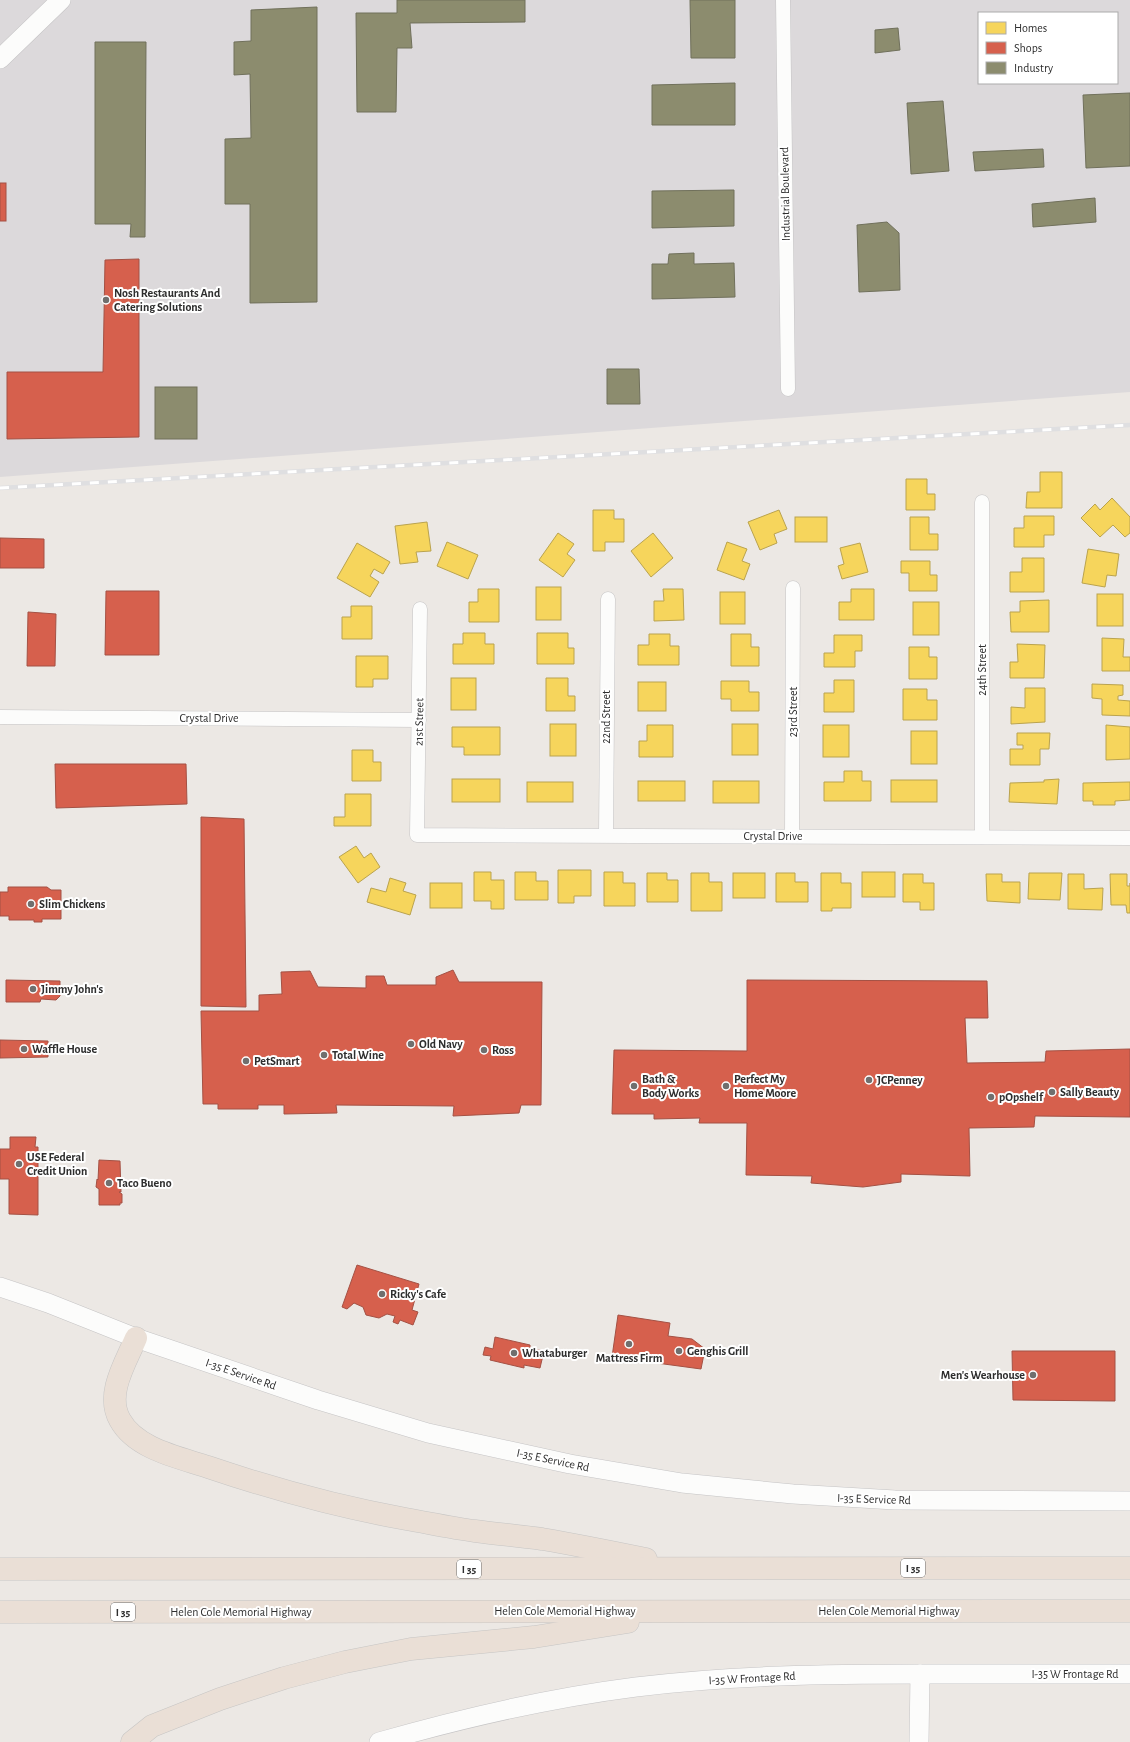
<svg xmlns="http://www.w3.org/2000/svg" width="1130" height="1742" font-family="'Alegreya Sans',sans-serif">
<style>
.industrial{fill:#dcd9db;fill-rule:evenodd}
.homes{fill:#f6d55c;stroke:#baa34e}
.shops{fill:#d6604d;stroke:#a45144}
.industry{fill:#8c8c6e;stroke:#70705b}
.lines{fill:none;stroke-linecap:round;stroke-linejoin:round}
.street-casing{stroke:#c5c4c5;stroke-width:15}
.secondary-casing{stroke:#c5c4c5;stroke-width:20}
.highway-casing{stroke:#c6c5c4;stroke-width:23}
.street{stroke:#fcfcfb;stroke-width:14}
.secondary{stroke:#fcfcfb;stroke-width:19}
.highway{stroke:#eadfd6;stroke-width:22}
.rail-casing{stroke:#dfdfe1;stroke-width:4.5}
.rail{stroke:#fff;stroke-width:3;stroke-dasharray:9;stroke-linecap:butt}
.poi-dot{fill:#706f6e;stroke:#fff;stroke-width:1.5}
.labels{text-anchor:middle;dominant-baseline:central;stroke-width:4;stroke-linejoin:round;paint-order:stroke}
.shield{fill:#fff;stroke:#6d6d6d;stroke-width:1}
.shield-label{font-size:11px;font-weight:bold;fill:#2e2e2e}
.street-label{font-size:12px;fill:#2e2e2e;stroke:#fff}
.poi-label{font-size:12px;font-weight:bold;fill:#2e2e2e;stroke:#fff;text-anchor:start}
</style>
<rect width="100%" height="100%" fill="#ece8e4"/>
<path class="industrial" d="M0,0H1130V392L0,477ZM979,13H1117V83H979Z"/>
<g class="homes">
<polygon points="1040,472 1062,472 1062,508 1026,508 1027,492 1040,492"/>
<polygon points="906,479 927,479 927,494 935,494 935,510 906,510"/>
<polygon points="1112,498 1130,517 1130,533 1125,537 1113,525 1100,537 1081,518 1095,504 1100,510"/>
<polygon points="593,510 614,510 614,519 624,519 624,542 605,542 605,551 593,551"/>
<polygon points="779,510 787,529 774,534 777,543 760,550 748,522"/>
<polygon points="1024,516 1054,516 1054,535 1044,535 1044,547 1014,547 1014,528 1024,528"/>
<rect x="795" y="517" width="32" height="25"/>
<polygon points="910,517 929,517 929,534 938,534 938,550 910,550"/>
<polygon points="427,522 431,551 416,552 418,562 400,564 395,526"/>
<polygon points="558,533 574,544 567,554 575,560 563,577 539,560"/>
<polygon points="653,533 673,558 651,577 631,551"/>
<polygon points="447,542 478,555 468,579 437,566"/>
<polygon points="727,542 747,549 742,561 750,564 744,580 717,570"/>
<polygon points="357,543 390,562 383,574 374,569 370,576 379,582 370,597 337,578"/>
<polygon points="860,543 868,572 842,579 838,566 844,564 840,548"/>
<polygon points="1088,549 1119,554 1116,576 1107,575 1105,587 1082,583"/>
<polygon points="1022,558 1044,558 1044,592 1010,592 1010,572 1022,572"/>
<polygon points="901,561 930,561 930,575 937,575 937,591 909,591 909,573 901,573"/>
<rect x="536" y="587" width="25" height="33"/>
<polygon points="478,589 499,589 499,622 469,622 469,602 478,602"/>
<polygon points="663,589 683,589 684,620 654,621 654,601 664,601"/>
<polygon points="851,589 874,589 874,620 839,620 839,602 851,602"/>
<rect x="720" y="592" width="25" height="32"/>
<rect x="1097" y="594" width="26" height="32"/>
<polygon points="1049,600 1049,632 1011,632 1010,612 1020,612 1020,601"/>
<rect x="913" y="602" width="26" height="33"/>
<polygon points="351,606 372,606 372,639 342,639 342,617 351,617"/>
<polygon points="463,633 485,633 485,644 494,644 494,664 453,664 453,644 463,644"/>
<polygon points="537,633 568,633 568,648 574,648 574,664 537,664"/>
<polygon points="649,634 670,634 670,646 679,646 679,665 638,665 638,645 649,645"/>
<polygon points="731,634 751,634 751,647 759,647 759,666 731,666"/>
<polygon points="834,635 862,635 862,651 855,651 855,667 824,667 824,653 834,653"/>
<polygon points="1102,638 1124,639 1123,657 1130,657 1130,671 1102,671"/>
<polygon points="1017,644 1045,645 1044,678 1010,678 1010,662 1018,662"/>
<polygon points="909,647 929,647 929,657 937,657 937,679 909,679"/>
<polygon points="356,656 388,656 388,679 373,679 373,687 356,687"/>
<rect x="451" y="678" width="25" height="32"/>
<polygon points="546,678 568,678 568,696 575,696 575,711 546,711"/>
<polygon points="834,680 854,680 854,712 824,712 824,693 834,693"/>
<polygon points="721,681 749,681 749,692 759,692 759,711 731,711 731,699 721,699"/>
<rect x="638" y="682" width="28" height="29"/>
<polygon points="1092,684 1123,685 1123,695 1118,696 1118,700 1130,701 1130,716 1102,715 1102,699 1092,698"/>
<polygon points="1025,688 1045,688 1045,722 1011,724 1011,707 1025,708"/>
<polygon points="903,689 927,689 927,700 937,700 937,720 903,720"/>
<rect x="550" y="724" width="26" height="32"/>
<rect x="732" y="724" width="26" height="31"/>
<polygon points="647,725 673,725 673,757 639,757 639,741 647,741"/>
<rect x="823" y="725" width="26" height="32"/>
<polygon points="1106,725 1130,727 1130,759 1106,760"/>
<polygon points="452,727 500,727 500,755 464,755 464,747 452,747"/>
<rect x="911" y="731" width="26" height="33"/>
<polygon points="1017,733 1050,733 1049,749 1040,749 1040,765 1010,765 1010,749 1023,749 1023,745 1017,745"/>
<polygon points="352,750 373,750 373,762 381,762 381,781 352,781"/>
<polygon points="844,771 862,771 862,781 871,781 871,801 824,801 824,782 844,782"/>
<rect x="452" y="779" width="48" height="23"/>
<polygon points="1059,779 1057,804 1009,802 1010,783 1044,782 1044,780"/>
<rect x="891" y="780" width="46" height="22"/>
<rect x="638" y="781" width="47" height="20"/>
<rect x="713" y="781" width="46" height="22"/>
<rect x="527" y="782" width="46" height="20"/>
<polygon points="1130,782 1130,800 1115,801 1115,805 1093,805 1093,801 1083,801 1083,783"/>
<polygon points="345,794 371,794 371,826 334,826 334,817 345,817"/>
<polygon points="356,846 364,858 371,853 380,867 358,883 339,857"/>
<polygon points="558,870 591,870 591,896 574,896 574,903 558,903"/>
<polygon points="474,872 491,872 491,880 504,880 504,909 491,909 491,901 474,901"/>
<polygon points="515,872 536,872 536,881 548,881 548,900 515,900"/>
<polygon points="604,872 623,872 623,883 635,883 635,906 604,906"/>
<rect x="862" y="872" width="33" height="25"/>
<polygon points="647,873 667,873 667,880 678,880 678,902 647,902"/>
<polygon points="691,873 709,873 709,882 722,882 722,911 691,911"/>
<rect x="733" y="873" width="32" height="25"/>
<polygon points="776,873 795,873 795,882 808,882 808,902 776,902"/>
<polygon points="821,873 841,873 841,883 851,883 851,908 832,908 832,911 821,911"/>
<polygon points="1029,873 1062,873 1060,900 1028,899"/>
<polygon points="903,874 923,874 923,883 934,883 934,910 920,910 920,902 903,902"/>
<polygon points="986,874 1002,874 1002,882 1020,882 1020,903 987,901"/>
<polygon points="1068,874 1084,874 1084,889 1103,888 1102,910 1068,909"/>
<polygon points="1110,874 1127,874 1127,886 1130,886 1130,883 1130,913 1127,913 1126,905 1111,905"/>
<polygon points="390,878 406,883 403,891 416,895 410,915 367,902 371,888 386,892"/>
<rect x="430" y="883" width="32" height="25"/>
</g>
<g class="shops">
<rect x="0" y="183" width="6" height="38"/>
<polygon points="139,259 139,437 7,439 7,372 103,372 105,260"/>
<polygon points="0,538 44,539 44,568 0,568"/>
<polygon points="106,591 159,591 159,655 105,655"/>
<polygon points="28,612 56,614 55,666 27,666"/>
<polygon points="55,764 186,764 187,804 56,808"/>
<polygon points="201,817 244,819 246,1007 201,1006"/>
<polygon points="8,887 47,887 51,890 61,890 61,919 42,919 42,922 34,922 34,920 9,920 9,916 0,916 0,892 8,892"/>
<polygon points="453,970 459,982 542,982 541,1105 521,1105 519,1113 453,1116 454,1106 336,1105 337,1113 284,1114 284,1105 258,1105 258,1109 218,1109 218,1104 203,1104 201,1011 259,1011 259,995 282,994 281,972 310,971 318,987 366,988 366,976 384,976 387,985 436,985 436,977"/>
<polygon points="6,980 60,981 60,996 56,1000 41,999 40,1002 6,1002"/>
<polygon points="747,980 987,981 988,1018 965,1018 967,1063 1045,1062 1046,1051 1130,1049 1130,1117 1035,1116 1034,1127 969,1128 970,1176 901,1174 901,1182 863,1187 811,1183 812,1176 746,1175 747,1123 699,1123 700,1118 654,1119 654,1114 612,1114 614,1050 747,1051"/>
<polygon points="0,1040 48,1041 48,1057 0,1058"/>
<polygon points="10,1137 36,1137 35,1147 38,1147 38,1215 9,1214 9,1179 0,1179 0,1149 10,1149"/>
<polygon points="99,1160 120,1161 121,1192 119,1192 122,1194 122,1203 120,1203 120,1205 99,1205 99,1189 96,1187 97,1179 98,1180"/>
<polygon points="357,1265 419,1284 412,1310 418,1312 413,1325 400,1320 398,1324 393,1322 395,1316 387,1314 379,1318 366,1315 363,1307 354,1303 347,1309 342,1307"/>
<polygon points="618,1315 670,1323 668,1336 692,1339 705,1349 701,1369 612,1357"/>
<polygon points="495,1337 530,1345 530,1348 544,1351 540,1368 524,1365 524,1368 490,1360 491,1356 483,1355 485,1347 493,1349"/>
<polygon points="1012,1351 1115,1351 1115,1401 1013,1400"/>
</g>
<g class="industry">
<polygon points="397,0 525,0 525,22 410,23 412,48 397,48 396,112 357,112 356,13 397,13"/>
<polygon points="690,0 735,0 735,58 691,58"/>
<polygon points="317,7 317,302 250,303 250,204 225,204 225,139 251,138 250,74 234,75 234,42 251,41 251,10"/>
<polygon points="898,28 900,50 875,53 875,30"/>
<polygon points="95,42 146,42 145,237 130,237 131,224 95,224"/>
<polygon points="735,83 735,125 652,125 652,85"/>
<polygon points="1130,93 1130,166 1086,168 1083,95"/>
<polygon points="943,101 949,171 911,174 907,103"/>
<polygon points="1043,149 1044,167 975,171 973,152"/>
<polygon points="734,190 734,226 652,228 652,191"/>
<polygon points="1095,198 1096,222 1033,227 1032,204"/>
<polygon points="887,222 899,233 900,290 859,292 857,225"/>
<polygon points="694,253 694,264 734,263 735,297 652,299 652,264 668,264 669,254"/>
<polygon points="607,369 639,369 640,404 607,404"/>
<rect x="155" y="387" width="42" height="52"/>
</g>
<g class="lines">
<defs>
<g id="street">
<polyline points="783,0 788,389"/>
<polyline points="420,609 417,835 1130,838"/>
<polyline points="0,717 419,720"/>
<polyline points="606,835 608,599"/>
<polyline points="792,836 793,588"/>
<polyline points="982,837 982,502"/>
</g>
<g id="secondary">
<polyline points="0,59 61,0"/>
<polyline points="0,1287 48,1303 136,1338 318,1400 428,1433 570,1464 682,1483 793,1494 895,1500 1130,1501"/>
<path d="M379,1742C463,1718 549,1698 636,1687C732,1675 828,1674 925,1674C993,1674 1062,1674 1130,1674"/>
<polyline points="919,1742 920,1674"/>
</g>
<g id="highway">
<path d="M136,1338C126,1362 105,1394 120,1420C136,1449 178,1457 208,1467C273,1489 339,1507 406,1519C429,1523 452,1528 475,1531C498,1534 520,1536 542,1539C577,1545 612,1552 646,1559"/>
<polyline points="0,1569 1130,1568"/>
<polyline points="0,1612 1130,1611"/>
<polyline points="132,1742 152,1726 220,1699 284,1678 345,1662 411,1649 534,1637 628,1622"/>
</g>
</defs>
<use href="#street" class="street-casing"/>
<use href="#secondary" class="secondary-casing"/>
<use href="#highway" class="highway-casing"/>
<use href="#street" class="street"/>
<use href="#secondary" class="secondary"/>
<use href="#highway" class="highway"/>
<defs>
<polyline id="rail" points="0,488 1130,425"/>
</defs>
<use href="#rail" class="rail-casing"/>
<use href="#rail" class="rail"/>
</g>
<g class="poi-dot">
<circle cx="106" cy="300" r="4"/>
<circle cx="31" cy="904" r="4"/>
<circle cx="33" cy="989" r="4"/>
<circle cx="411" cy="1044" r="4"/>
<circle cx="24" cy="1049" r="4"/>
<circle cx="484" cy="1050" r="4"/>
<circle cx="324" cy="1055" r="4"/>
<circle cx="246" cy="1061" r="4"/>
<circle cx="869" cy="1080" r="4"/>
<circle cx="634" cy="1086" r="4"/>
<circle cx="726" cy="1086" r="4"/>
<circle cx="1052" cy="1092" r="4"/>
<circle cx="991" cy="1097" r="4"/>
<circle cx="19" cy="1164" r="4"/>
<circle cx="109" cy="1183" r="4"/>
<circle cx="382" cy="1294" r="4"/>
<circle cx="629" cy="1344" r="4"/>
<circle cx="679" cy="1351" r="4"/>
<circle cx="514" cy="1353" r="4"/>
<circle cx="1033" cy="1375" r="4"/>
</g>
<g class="labels">
<g class="shield">
<rect x="901" y="1559" width="24" height="18" rx="3"/>
<rect x="457" y="1560" width="24" height="18" rx="3"/>
<rect x="111" y="1603" width="24" height="18" rx="3"/>
</g>
<g class="shield-label">
<text x="913" y="1568">I 35</text>
<text x="469" y="1569">I 35</text>
<text x="123" y="1612">I 35</text>
</g>
<g class="street-label">
<text transform="translate(785 194) rotate(-91)">Industrial Boulevard</text>
<text transform="translate(982 670) rotate(-90)">24th Street</text>
<text transform="translate(793 712) rotate(-90)">23rd Street</text>
<text transform="translate(606 717) rotate(-90)">22nd Street</text>
<text x="209" y="718">Crystal Drive</text>
<text transform="translate(419 722) rotate(-89)">21st Street</text>
<text x="773" y="836">Crystal Drive</text>
<text transform="translate(241 1374) rotate(19)">I-35 E Service Rd</text>
<text transform="translate(553 1460) rotate(12)">I-35 E Service Rd</text>
<text transform="translate(874 1499) rotate(2)">I-35 E Service Rd</text>
<text x="565" y="1611">Helen Cole Memorial Highway</text>
<text x="889" y="1611">Helen Cole Memorial Highway</text>
<text x="241" y="1612">Helen Cole Memorial Highway</text>
<text x="1075" y="1674">I-35 W Frontage Rd</text>
<text transform="translate(752 1678) rotate(-3)">I-35 W Frontage Rd</text>
</g>
<g class="poi-label">
<text x="114" y="293">Nosh Restaurants And<tspan x="114" dy="14">Catering Solutions</tspan></text>
<text x="39" y="904">Slim Chickens</text>
<text x="41" y="989">Jimmy John's</text>
<text x="419" y="1044">Old Navy</text>
<text x="32" y="1049">Waffle House</text>
<text x="492" y="1050">Ross</text>
<text x="332" y="1055">Total Wine</text>
<text x="254" y="1061">PetSmart</text>
<text x="642" y="1079">Bath &amp;<tspan x="642" dy="14">Body Works</tspan></text>
<text x="734" y="1079">Perfect My<tspan x="734" dy="14">Home Moore</tspan></text>
<text x="877" y="1080">JCPenney</text>
<text x="1060" y="1092">Sally Beauty</text>
<text x="999" y="1097">pOpshelf</text>
<text x="27" y="1157">USE Federal<tspan x="27" dy="14">Credit Union</tspan></text>
<text x="117" y="1183">Taco Bueno</text>
<text x="390" y="1294">Ricky's Cafe</text>
<text x="687" y="1351">Genghis Grill</text>
<text x="522" y="1353">Whataburger</text>
<text x="629" y="1358" text-anchor="middle">Mattress Firm</text>
<text x="1025" y="1375" text-anchor="end">Men's Wearhouse</text>
</g>
</g>
<rect x="978" y="12" width="140" height="72" fill="#ffffff" stroke="#ababab"/>
<rect x="986" y="22" width="20" height="12" fill="#f6d55c" stroke="#ababab"/>
<text x="1014" y="32" font-size="12" fill="#2e2e2e">Homes</text>
<rect x="986" y="42" width="20" height="12" fill="#d6604d" stroke="#ababab"/>
<text x="1014" y="52" font-size="12" fill="#2e2e2e">Shops</text>
<rect x="986" y="62" width="20" height="12" fill="#8c8c6e" stroke="#ababab"/>
<text x="1014" y="72" font-size="12" fill="#2e2e2e">Industry</text>
</svg>
